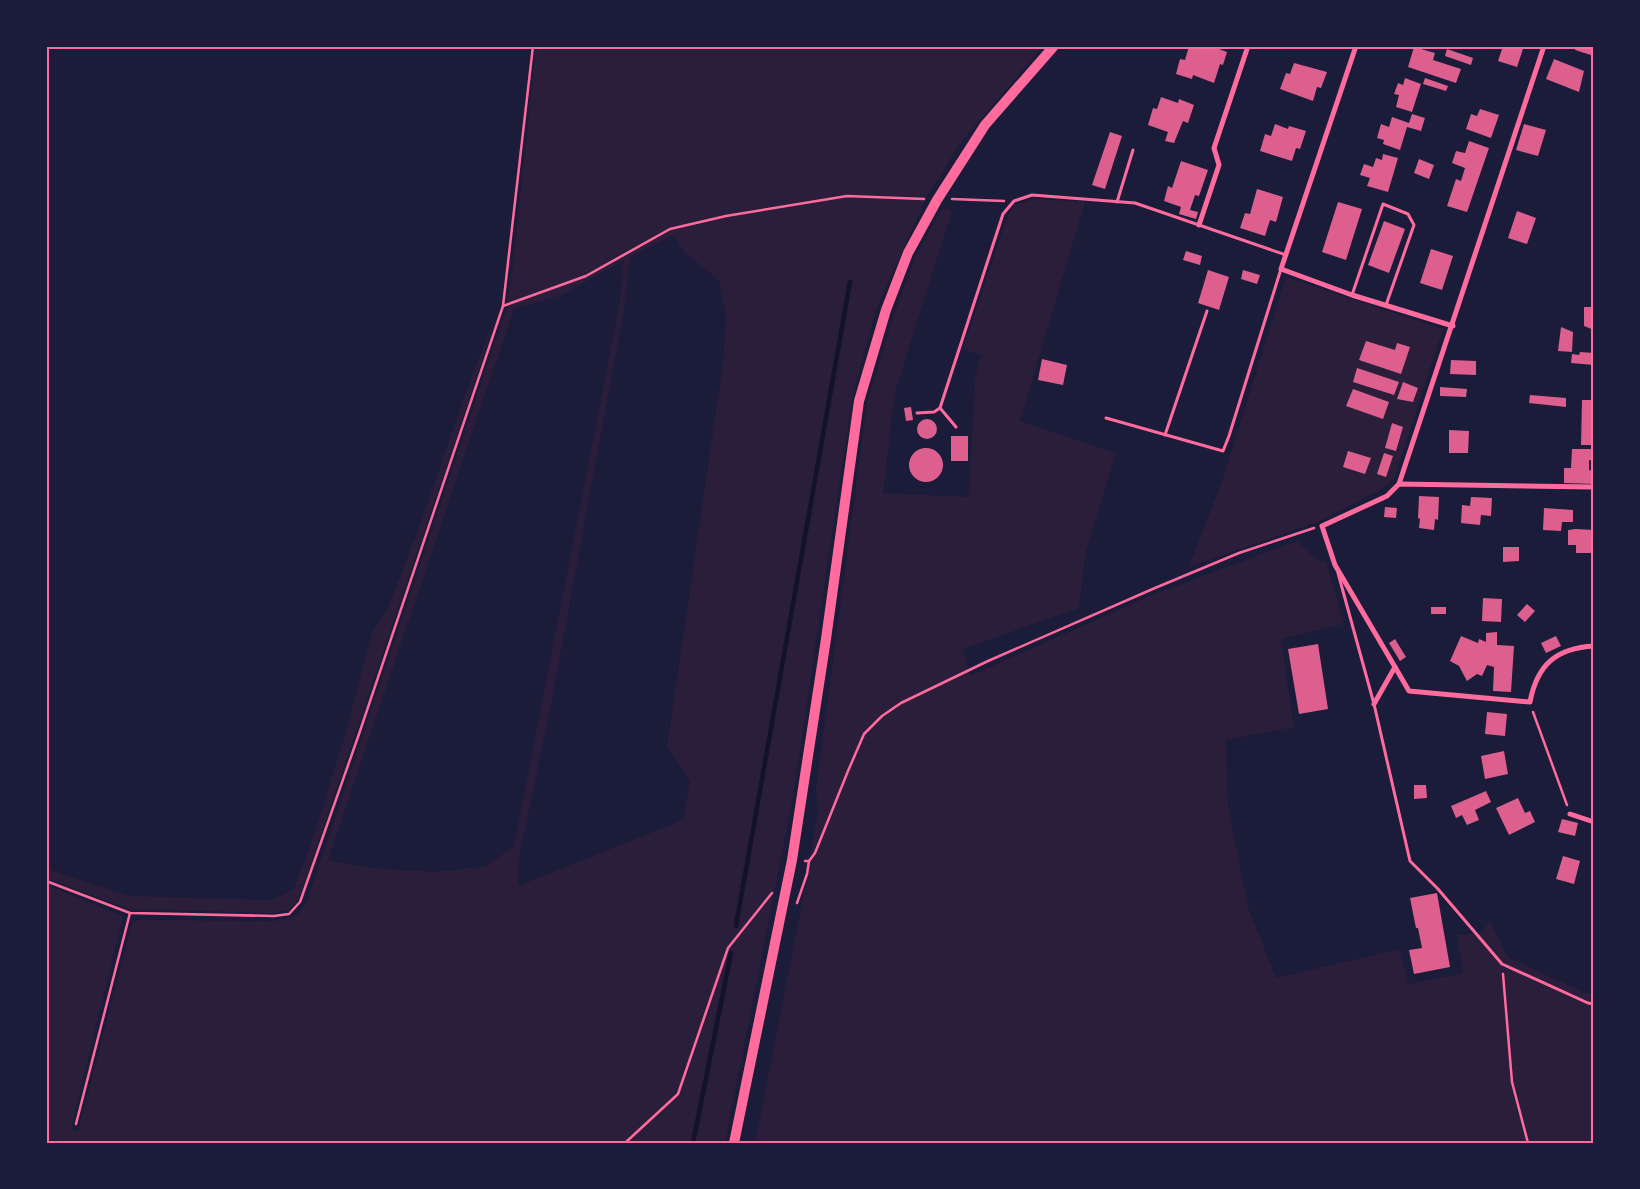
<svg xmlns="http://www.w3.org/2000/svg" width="1640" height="1189" font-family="'DejaVu Sans',sans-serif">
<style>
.green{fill:#2a1e3b;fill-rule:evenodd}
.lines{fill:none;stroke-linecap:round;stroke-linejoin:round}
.stream{stroke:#12122b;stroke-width:4.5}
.building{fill:#dd5f8e}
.path{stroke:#ff6b9d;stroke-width:2.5}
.service{stroke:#ff6b9d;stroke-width:3}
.minor{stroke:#ff6b9d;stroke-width:5}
.primary{stroke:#ff6b9d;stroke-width:10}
.neatline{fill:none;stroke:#ff6b9d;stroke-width:2}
</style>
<rect width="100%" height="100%" fill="#1b1b3a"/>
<g class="green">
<path d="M536,46H1043L959,145L926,199L876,310L852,399L793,797L725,1143H46V885L123,916L71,1129L78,1132L132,923L137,920L273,921C293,918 297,918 307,901L506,309L513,264ZM674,235L685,253L719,280L726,317L723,363L667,747L690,781L683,820L518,886V863L552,699L624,309L630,256ZM624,260L619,307L514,846L486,866L435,872L372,868L328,860L514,309L562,295Z"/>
<polygon points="1035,199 1085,202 1020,421 1116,453 1086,551 1079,608 963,649 970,676 1147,597 1297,541 1318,561 1326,562 1344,624 1281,639 1294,727 1226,740 1228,806 1248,907 1276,978 1400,949 1408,984 1463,973 1457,935 1482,933 1490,921 1508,957 1588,994 1594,995 1594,1143 755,1143 809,868 818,810 816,788 867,403 894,314 916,256 942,208 952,211 895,392 883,493 969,497 975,380 981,355 963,349 1008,215 1015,205"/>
<polygon points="1286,277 1443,329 1394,479 1383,488 1325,519 1189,567 1222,481"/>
<polygon points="498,308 477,377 305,881 297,901 289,910 274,913 130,909 46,878 46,869 131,896 272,900 294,888 312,841 345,735 372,633 389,605 421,522 466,392"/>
</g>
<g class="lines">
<g class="stream">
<polyline points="736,926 850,282"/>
<polyline points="693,1143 731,953"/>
</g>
</g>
<g class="building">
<polygon points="1189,46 1211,46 1227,52 1223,65 1220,64 1214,83 1193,75 1192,79 1176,74 1180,59 1185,60"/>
<polygon points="1503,46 1524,46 1517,67 1498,61"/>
<polygon points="1576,46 1594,46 1594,56 1575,50"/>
<polygon points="1414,47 1435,53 1433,60 1461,69 1456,83 1408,67"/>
<polygon points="1447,49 1473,58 1471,65 1445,56"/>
<polygon points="1554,59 1584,71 1579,92 1546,79"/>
<polygon points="1294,63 1327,72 1321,88 1317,87 1313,101 1280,89 1286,73 1290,74"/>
<polygon points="1405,78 1421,84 1412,112 1396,107 1399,95 1394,94 1398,83 1403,85"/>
<polygon points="1425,78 1448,86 1446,91 1423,84"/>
<polygon points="1161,97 1178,103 1179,99 1194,105 1188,123 1183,121 1174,143 1165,141 1168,132 1148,125 1153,108 1157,109"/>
<polygon points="1480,109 1499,115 1491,138 1466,129 1471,114 1477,116"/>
<polygon points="1412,114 1425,118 1421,131 1407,127 1400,150 1383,144 1384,140 1377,138 1381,124 1389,127 1392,117 1409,123"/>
<polygon points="1275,124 1288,129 1289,126 1306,131 1300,149 1296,148 1292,161 1260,151 1265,134 1271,136"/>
<polygon points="1524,124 1546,130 1538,156 1516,150"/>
<polygon points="1110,132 1122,136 1105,189 1092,185"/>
<polygon points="1469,141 1489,148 1467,212 1447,206 1456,179 1461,181 1465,168 1452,163 1456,151 1465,153"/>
<polygon points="1383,154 1398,158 1388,192 1367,186 1370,178 1360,175 1364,164 1373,167 1376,158 1382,160"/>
<polygon points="1419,159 1434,165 1429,179 1414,173"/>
<polygon points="1181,161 1208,170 1199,196 1195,195 1190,210 1198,212 1196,219 1179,214 1181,207 1164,201 1168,186 1172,188"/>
<polygon points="1257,189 1283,197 1276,222 1270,220 1265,236 1240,228 1245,213 1250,214"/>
<polygon points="1338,202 1362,209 1346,260 1322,252"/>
<polygon points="1517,211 1536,218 1527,244 1508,238"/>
<polygon points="1384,221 1405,229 1389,273 1368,265"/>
<polygon points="1431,249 1453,256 1442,290 1420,283"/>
<polygon points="1186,251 1202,256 1200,265 1183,260"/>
<polygon points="1208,270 1229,277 1219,310 1198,303"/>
<polygon points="1243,270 1260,275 1257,284 1241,279"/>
<polygon points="1584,307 1594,307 1594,330 1584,326"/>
<polygon points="1561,327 1573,332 1572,352 1558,351"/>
<polygon points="1366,341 1395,350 1397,343 1410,347 1401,374 1359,360"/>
<polygon points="1580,352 1594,353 1594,365 1571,363 1572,354 1579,355"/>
<polygon points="1042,359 1067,365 1063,385 1038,380"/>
<polygon points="1451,360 1476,361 1476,375 1450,374"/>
<polygon points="1357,368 1399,382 1394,395 1353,382"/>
<polygon points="1403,382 1418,388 1413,402 1397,399"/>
<polygon points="1440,387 1467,389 1466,397 1440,396"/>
<polygon points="1353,389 1389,402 1383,419 1346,406"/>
<polygon points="1530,395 1566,398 1566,407 1529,403"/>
<polygon points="1582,400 1594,400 1594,445 1581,445"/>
<polygon points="911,407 913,420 906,421 904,408"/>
<circle cx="927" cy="429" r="10"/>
<polygon points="1392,423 1403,427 1396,451 1385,448"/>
<polygon points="1449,430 1469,431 1468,453 1449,453"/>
<rect x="951" y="436" width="17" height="25"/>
<circle cx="926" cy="465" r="17"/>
<polygon points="1572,449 1594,449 1594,461 1589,460 1589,470 1594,471 1594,484 1564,483 1564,468 1571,468"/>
<polygon points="1348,451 1371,458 1365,474 1343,467"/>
<polygon points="1384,453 1393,456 1386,477 1377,474"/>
<polygon points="1419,496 1439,497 1438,520 1435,519 1434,530 1419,528 1420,519 1418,518"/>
<polygon points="1471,497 1492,498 1491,516 1481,515 1480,525 1461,523 1462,505 1470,506"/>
<polygon points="1385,507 1397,508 1396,518 1384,517"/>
<polygon points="1544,508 1573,510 1573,522 1562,522 1561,531 1543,530"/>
<polygon points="1575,529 1594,530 1594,553 1576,553 1576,545 1568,545 1568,530"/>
<polygon points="1503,547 1519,547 1519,561 1503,562"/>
<polygon points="1483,598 1502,599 1501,622 1482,621"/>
<polygon points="1527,604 1535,611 1525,622 1517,615"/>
<rect x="1431" y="607" width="15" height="7"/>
<polygon points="1497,632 1497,645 1514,646 1511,692 1493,691 1494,667 1487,665 1482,676 1477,674 1467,681 1459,666 1450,661 1461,636 1478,643 1479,639 1486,642 1486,633"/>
<polygon points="1556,636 1561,646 1546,653 1541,643"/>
<polygon points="1395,639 1406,657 1400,661 1389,643"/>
<polygon points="1318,644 1328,709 1299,714 1288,649"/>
<polygon points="1487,712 1507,714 1505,736 1485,734"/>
<polygon points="1504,751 1508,774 1485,779 1481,756"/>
<polygon points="1414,785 1426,785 1427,798 1414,799"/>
<polygon points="1486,791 1491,802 1475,810 1479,820 1467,825 1462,815 1456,818 1451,806"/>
<polygon points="1518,798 1525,813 1530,811 1535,822 1509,835 1496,808"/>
<polygon points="1562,819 1578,823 1575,836 1558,832"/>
<polygon points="1563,856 1580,861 1574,884 1556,879"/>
<polygon points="1437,893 1450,967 1414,974 1409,950 1422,948 1418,928 1416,928 1410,898"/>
</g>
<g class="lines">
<g class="path">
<polyline points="952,199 1004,201"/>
<polyline points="503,306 586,276 670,229 726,216 847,196 924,199"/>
<polyline points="1533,712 1567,805"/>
<polyline points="805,861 809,861 815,853 848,771 864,734 882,716 901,703 988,661 1155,588 1239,553 1314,528"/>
<polyline points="46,881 130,913 274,916 289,914 300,902 359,734 503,306 533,46"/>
<polyline points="797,903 807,874 809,861"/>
<polyline points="1503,974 1512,1082 1528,1143"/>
<polyline points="76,1124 130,913"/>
<polyline points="625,1143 678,1094 728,948 772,893"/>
</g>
<g class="service">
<polyline points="1117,202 1133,150"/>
<polyline points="1352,295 1383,204 1408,214 1414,225 1386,305"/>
<polyline points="917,413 934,412 940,408"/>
<polyline points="1106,418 1223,451 1229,436 1281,269"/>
<polyline points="956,427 940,408 1003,214 1014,201 1032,195 1135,203 1286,255"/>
<polyline points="1165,435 1207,311"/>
<polyline points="1338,573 1374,704 1410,861 1438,889 1502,964 1588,1003 1594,1004"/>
</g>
<g class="minor">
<polyline points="1356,46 1281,269 1352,295 1453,326"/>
<polyline points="1199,225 1219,165 1214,148 1248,46"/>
<polyline points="1399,484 1544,46"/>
<polyline points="1395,667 1335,565 1322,526 1387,496 1399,484 1594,487"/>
<path d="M1374,704L1395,667L1409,691L1530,702C1537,665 1556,648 1594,646"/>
<polyline points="1570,814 1594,822"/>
</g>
<polyline class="primary" points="734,1143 792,860 826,639 859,401 886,310 908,253 937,200 985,125 1054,46"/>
</g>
<rect width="1640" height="1189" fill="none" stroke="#1b1b3a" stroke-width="95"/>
<rect x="48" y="48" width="1544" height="1094" class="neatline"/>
</svg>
